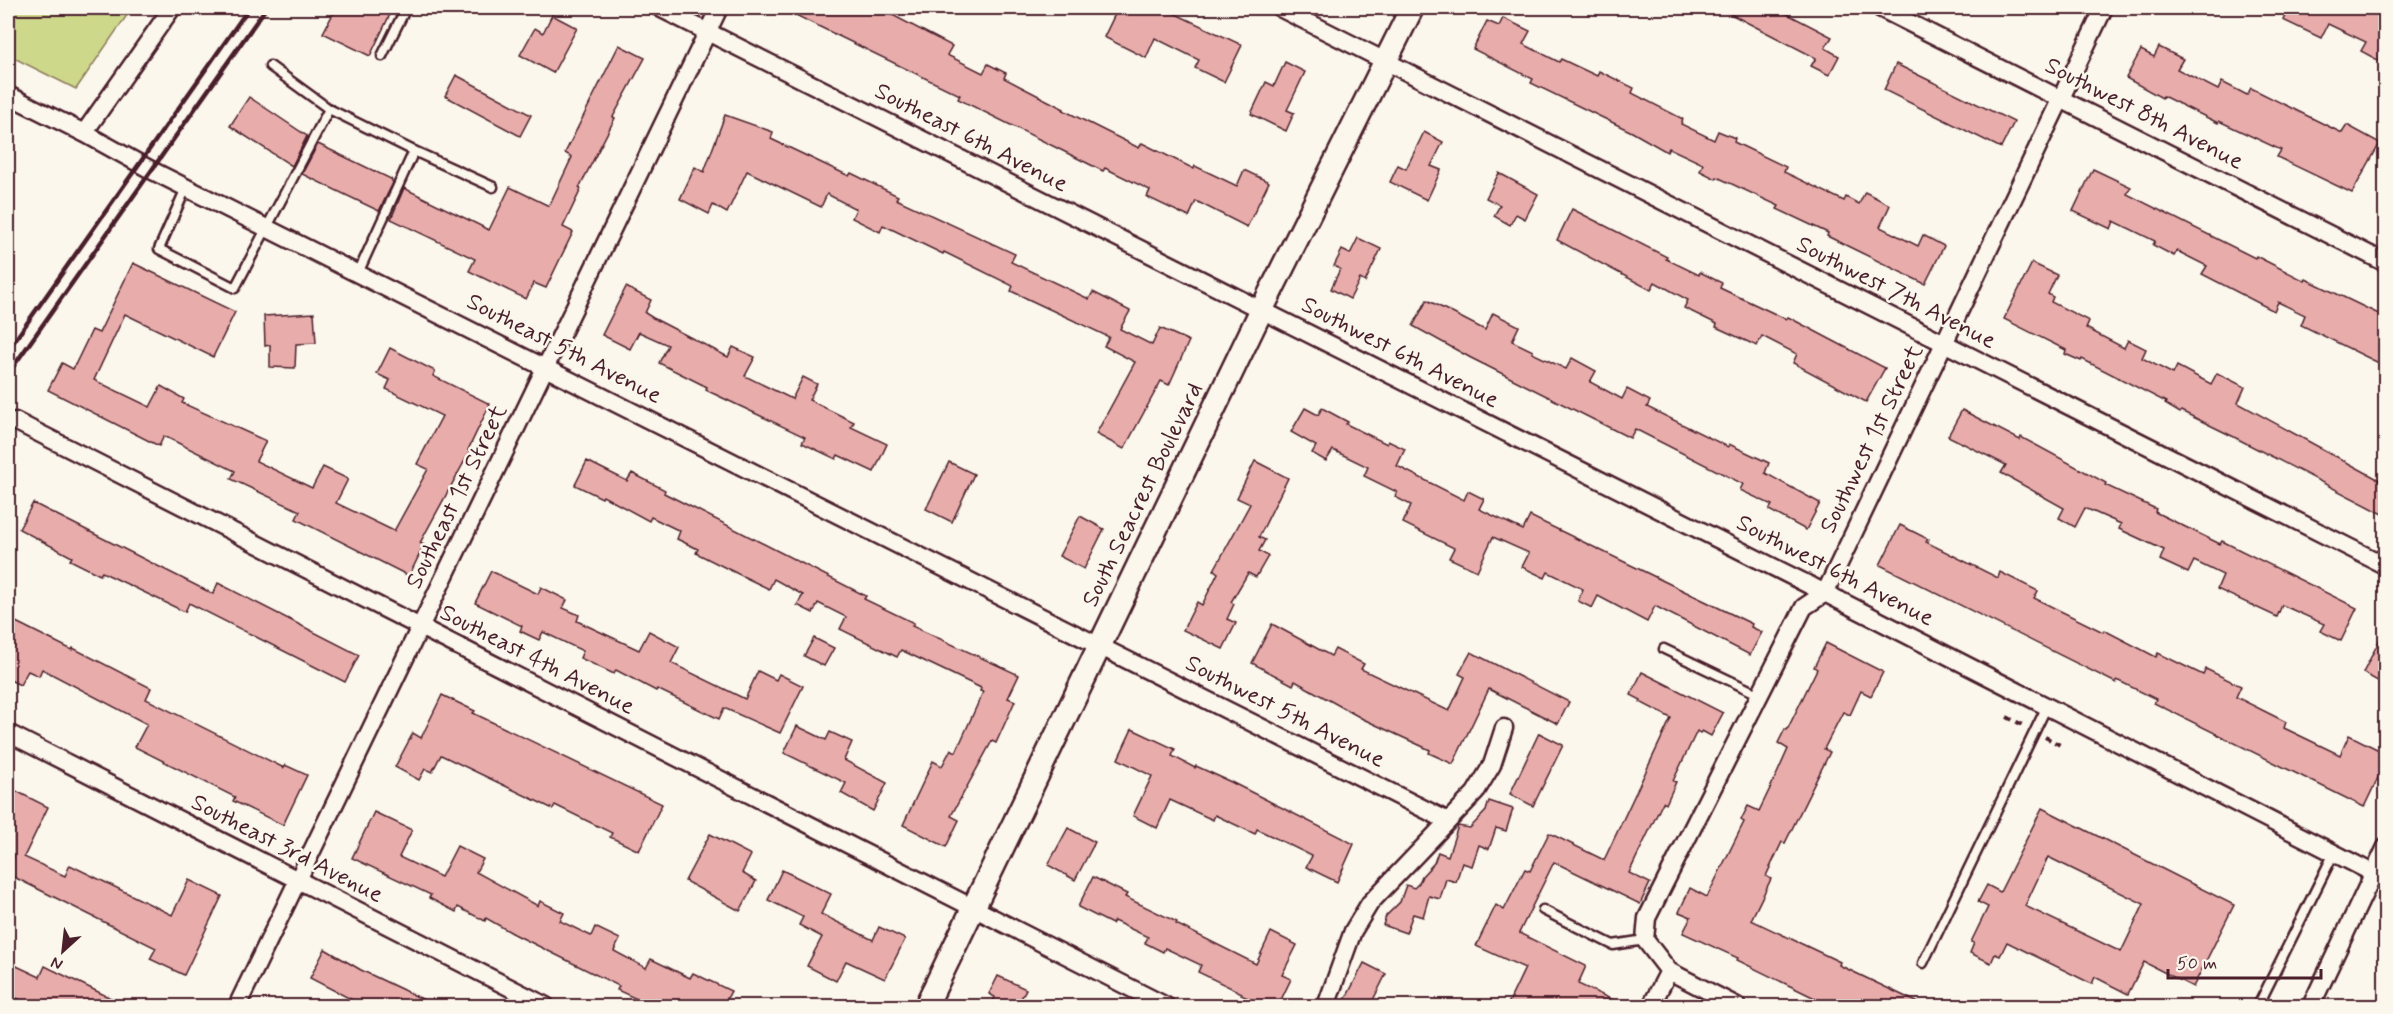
<svg xmlns="http://www.w3.org/2000/svg" width="2393" height="1014" font-family="Mynerve,sans-serif">
<style>
.green{fill:#cdd88b;stroke:#8c7c5b;stroke-width:1.5}
.building{fill:#e8adab;stroke:#4a1f2b;stroke-width:1.5;fill-rule:evenodd}
.lines{fill:none;stroke-linecap:round;stroke-linejoin:round}
.lane-casing{stroke:#4a1f2b;stroke-width:13}
.street-casing{stroke:#4a1f2b;stroke-width:21}
.secondary-casing{stroke:#4a1f2b;stroke-width:27}
.path{stroke:#4a1f2b;stroke-width:4;stroke-dasharray:6 4.5;stroke-linecap:butt}
.lane{stroke:#fbf7ec;stroke-width:8}
.street{stroke:#fbf7ec;stroke-width:16}
.secondary{stroke:#fbf7ec;stroke-width:22}
.rail{stroke:#4a1f2b;stroke-width:4.5}
.labels{text-anchor:middle;dominant-baseline:central;stroke-width:5;stroke-linejoin:round;paint-order:stroke}
.street-label{font-size:24px;fill:#4a1f2b;stroke:#fbf7ec}
</style>
<rect width="100%" height="100%" fill="#fbf7ec"/>
<filter id="ink" filterUnits="userSpaceOnUse"><feTurbulence type="fractalNoise" baseFrequency=".0167" numOctaves="2"/><feDisplacementMap in="SourceGraphic" scale="12" xChannelSelector="R" yChannelSelector="G"/><feConvolveMatrix kernelMatrix="1 2 1 2 8 2 1 2 1" color-interpolation-filters="sRGB"/></filter>
<g filter="url(#ink)">
<polygon class="green" points="8,8 132,8 76,89 8,55"/>
<g class="building">
<polygon points="336,8 393,8 370,56 323,33"/>
<polygon points="781,8 879,8 952,46 947,55 983,73 988,64 1006,73 1004,78 1064,109 1063,110 1139,148 1142,143 1194,169 1195,166 1237,186 1244,170 1269,182 1247,227 1196,201 1189,217 1147,197 1150,190 1105,168 1103,171 1063,151 958,99 960,95"/>
<polygon points="1118,8 1163,8 1242,45 1224,82 1195,68 1199,60 1155,38 1146,58 1104,37"/>
<polygon points="1719,8 1776,8 1832,37 1825,48 1839,56 1829,75 1811,66 1816,58"/>
<polygon points="2289,8 2374,8 2385,13 2385,64 2361,51 2366,42 2328,24 2321,38 2283,20"/>
<polygon points="552,15 577,28 553,73 520,55 535,28 543,33"/>
<polygon points="1503,18 1530,31 1523,44 1559,62 1561,59 1597,76 1599,71 1634,88 1632,93 1683,119 1681,124 1714,140 1718,131 1735,138 1734,142 1786,167 1784,172 1844,201 1846,197 1859,204 1865,192 1890,205 1880,227 1918,246 1923,235 1944,246 1925,284 1827,236 1828,233 1777,209 1779,206 1717,177 1716,179 1700,171 1703,164 1669,148 1667,152 1632,132 1531,83 1533,79 1473,49 1487,21 1499,26"/>
<polygon points="619,45 645,58 613,117 615,118 579,188 581,189 563,227 573,232 546,288 534,283 526,299 469,271 475,259 391,219 404,188 489,230 510,187 549,206 572,157 565,153"/>
<polygon points="2159,47 2183,59 2177,69 2218,90 2222,82 2247,95 2251,88 2342,133 2347,125 2380,143 2352,193 2277,157 2281,150 2219,121 2218,123 2163,96 2162,98 2126,78 2141,50 2154,57"/>
<polygon points="1285,62 1305,72 1287,110 1294,113 1286,131 1251,114 1266,82 1274,86"/>
<polygon points="1896,64 2014,122 2001,148 1884,90"/>
<polygon points="456,75 531,115 520,136 445,96"/>
<polygon points="249,97 307,136 292,166 230,126"/>
<polygon points="725,115 773,132 771,139 849,176 851,173 898,196 896,199 1015,254 1011,262 1089,299 1093,292 1130,311 1120,329 1152,345 1160,328 1189,341 1169,385 1161,381 1124,449 1096,434 1135,362 1104,346 1109,337 1011,291 1013,286 944,252 943,254 883,225 880,232 852,218 856,209 827,194 821,207 747,171 727,213 713,205 709,214 680,199 695,167 704,172"/>
<polygon points="1424,132 1443,142 1431,166 1441,170 1427,200 1390,182 1398,165 1406,169"/>
<polygon points="318,144 391,179 393,183 379,211 302,174"/>
<polygon points="2093,169 2131,187 2127,194 2255,258 2256,256 2305,281 2306,279 2385,317 2385,366 2301,325 2305,315 2278,302 2274,311 2202,274 2207,266 2177,251 2174,256 2153,245 2155,241 2114,221 2111,229 2073,211"/>
<polygon points="1499,173 1538,194 1525,219 1516,214 1510,225 1494,216 1500,205 1486,198"/>
<polygon points="1572,209 1667,257 1666,259 1699,275 1700,272 1722,283 1720,288 1786,319 1788,317 1885,368 1866,402 1793,363 1797,354 1762,336 1757,346 1716,327 1717,324 1684,308 1688,300 1655,282 1651,290 1557,240"/>
<polygon points="1358,238 1381,249 1365,282 1360,279 1350,299 1331,289 1340,269 1334,266 1342,250 1350,254"/>
<polygon points="133,263 235,312 213,357 125,314 94,380 150,407 161,386 184,399 182,403 266,441 256,461 312,488 323,467 348,479 336,503 394,531 428,469 417,464 442,416 386,389 390,380 377,374 390,348 435,371 433,376 490,404 468,450 470,451 420,543 424,545 409,576 296,519 300,511 231,479 235,471 164,436 159,446 48,390 62,363 73,369 92,330 99,333"/>
<polygon points="2032,263 2057,275 2048,294 2053,297 2051,302 2089,321 2086,328 2124,348 2128,340 2146,349 2142,358 2173,374 2177,366 2211,384 2217,373 2245,387 2238,403 2385,483 2385,515 2232,436 2181,411 2180,413 2165,404 2166,402 2082,359 2081,361 2065,354 2066,350 2004,319"/>
<polygon points="626,287 651,300 645,313 653,318 728,357 733,347 755,357 745,376 792,399 803,377 817,384 809,400 854,422 851,427 887,444 874,472 838,455 836,459 802,443 805,437 706,390 707,387 659,363 668,345 639,332 630,349 602,335"/>
<polygon points="1427,300 1485,330 1493,313 1519,326 1512,341 1533,351 1532,353 1566,369 1572,358 1596,371 1590,382 1622,399 1627,389 1650,401 1647,407 1728,447 1729,444 1769,463 1765,473 1820,503 1806,530 1769,510 1772,505 1740,490 1743,484 1635,429 1630,438 1471,358 1413,326"/>
<polygon points="314,313 316,343 296,344 295,368 270,367 270,345 265,346 264,316"/>
<polygon points="1305,408 1318,415 1322,408 1348,422 1346,424 1387,444 1388,441 1405,449 1397,466 1464,500 1468,491 1484,499 1479,509 1523,530 1530,516 1752,624 1751,627 1762,632 1750,655 1655,606 1647,622 1598,596 1592,608 1578,601 1583,589 1548,572 1545,578 1522,567 1529,553 1493,537 1477,571 1449,558 1454,548 1403,523 1411,505 1395,497 1397,492 1364,476 1368,467 1333,450 1326,461 1312,453 1316,446 1291,432"/>
<polygon points="1962,410 2020,440 2021,437 2106,483 2105,485 2156,509 2155,512 2220,544 2222,541 2357,608 2341,641 2320,631 2324,624 2282,605 2277,617 2217,589 2223,575 2194,561 2188,573 2160,560 2164,550 2119,529 2121,524 2085,508 2075,527 2059,518 2064,508 2001,473 2006,465 1948,436"/>
<polygon points="587,461 627,481 632,473 665,490 664,493 866,596 864,599 914,623 912,626 1019,675 1008,698 1015,701 996,743 992,741 951,816 959,820 946,847 903,825 933,761 942,766 951,749 956,752 983,692 980,691 981,688 901,650 897,657 840,629 846,617 818,603 813,613 797,605 803,595 774,579 769,589 730,570 696,553 698,549 677,539 680,531 651,517 649,521 603,496 602,498 575,485"/>
<polygon points="1255,461 1288,478 1259,537 1265,540 1259,551 1268,556 1256,577 1248,573 1231,602 1234,604 1227,619 1236,623 1223,649 1183,630 1197,602 1202,605 1218,573 1214,570 1250,504 1237,498"/>
<polygon points="949,462 974,474 952,522 926,509"/>
<polygon points="33,503 213,594 218,583 359,655 345,682 189,603 185,612 102,572 100,575 70,560 72,557 19,529"/>
<polygon points="1080,516 1104,529 1084,569 1059,556"/>
<polygon points="1900,525 1928,539 1926,542 1998,578 2000,572 2038,591 2034,598 2103,632 2104,630 2156,657 2158,653 2203,675 2206,669 2241,686 2236,697 2286,722 2284,728 2340,755 2349,735 2385,753 2385,763 2364,807 2154,703 2156,699 2117,680 2116,683 1880,565"/>
<polygon points="491,571 538,594 541,587 567,600 563,608 579,615 577,621 639,650 649,631 679,647 671,663 745,699 758,671 776,680 779,674 803,686 780,733 724,708 719,719 657,689 656,691 616,670 614,674 580,658 583,651 543,632 539,640 520,631 522,626 475,603"/>
<polygon points="8,618 72,650 73,648 151,688 146,699 284,768 285,765 307,775 283,825 233,801 235,797 135,747 147,724 42,669 39,676 28,671 20,685 8,679"/>
<polygon points="1272,624 1331,656 1335,649 1364,664 1361,669 1449,711 1465,677 1459,674 1471,652 1569,702 1558,724 1489,689 1453,764 1429,753 1430,750 1363,719 1295,681 1293,685 1252,663"/>
<polygon points="2385,629 2385,685 2363,673"/>
<polygon points="814,638 834,648 824,666 804,656"/>
<polygon points="1826,643 1883,672 1871,696 1861,691 1850,715 1843,712 1824,749 1830,752 1785,843 1782,842 1766,876 1771,879 1751,920 1840,962 1839,965 1925,1006 1831,1006 1737,960 1738,958 1683,933 1691,917 1679,912 1690,888 1707,897 1744,822 1741,820 1748,806 1759,811 1776,776 1788,749 1778,743 1785,729 1787,730 1817,669 1814,667"/>
<polygon points="1642,672 1723,713 1711,736 1702,731 1700,733 1697,731 1673,781 1676,782 1666,804 1663,802 1629,873 1650,883 1640,904 1554,862 1519,933 1586,966 1578,984 1626,1006 1507,1006 1525,968 1476,946 1496,905 1504,910 1525,869 1530,871 1549,833 1604,860 1671,718 1640,702 1641,700 1631,695"/>
<polygon points="442,695 475,711 473,713 662,804 639,851 610,837 612,833 555,805 553,809 441,755 432,772 425,769 419,780 395,767 413,733 421,738"/>
<polygon points="797,726 826,740 830,732 852,742 844,760 887,783 873,811 841,793 846,783 784,753"/>
<polygon points="1132,729 1175,749 1172,756 1195,768 1196,766 1231,782 1354,844 1337,882 1306,867 1312,856 1257,829 1255,834 1215,815 1213,820 1170,800 1157,828 1133,816 1152,776 1118,759"/>
<polygon points="1539,733 1563,745 1533,806 1510,794"/>
<polygon points="14,790 48,807 24,857 65,876 70,865 172,915 189,880 222,896 184,975 150,959 156,948 8,874 14,856 8,853 8,805"/>
<polygon points="1489,801 1513,809 1506,831 1496,828 1489,849 1479,845 1472,866 1462,863 1456,882 1446,879 1440,899 1429,896 1423,917 1413,914 1406,933 1383,925 1386,916 1400,902 1406,885 1414,888 1419,883 1422,876 1434,863 1438,852 1448,856 1458,826 1470,828 1486,811"/>
<path d="M2042,808L2234,905L2193,987L2144,962L2128,994L2095,977L2092,984L2007,942L2000,956L1995,954L1991,963L1970,953L1974,943L1971,942L1988,907L1978,902L1987,885L2000,892ZM2048,857L2144,904L2121,952L2025,906Z"/>
<polygon points="374,812 412,830 399,857 441,877 457,846 483,859 476,872 538,906 540,901 564,913 560,921 591,936 595,927 620,939 614,951 646,968 651,959 690,978 693,973 731,991 723,1006 652,1006 617,990 619,986 514,934 486,918 485,921 458,907 456,912 429,898 431,895 352,858"/>
<polygon points="1068,828 1095,842 1075,880 1048,865"/>
<polygon points="710,834 751,855 742,873 756,881 740,911 685,881"/>
<polygon points="782,870 831,894 821,914 873,940 879,927 905,939 885,979 846,961 836,981 807,966 822,937 799,925 803,917 768,900"/>
<polygon points="1093,877 1127,894 1125,897 1177,922 1176,924 1256,964 1271,932 1297,945 1282,975 1291,979 1278,1006 1265,1006 1241,995 1242,993 1198,972 1201,965 1165,948 1163,952 1145,943 1148,937 1114,921 1112,924 1078,907"/>
<polygon points="325,949 361,970 437,1006 364,1006 310,978"/>
<polygon points="8,962 40,977 45,966 127,1006 33,1006 8,994"/>
<polygon points="1364,963 1386,974 1370,1006 1342,1006"/>
<polygon points="998,976 1026,989 1017,1006 991,1006 995,997 989,994"/>
</g>
<g class="lines">
<defs>
<g id="lane">
<polyline points="382,56 406,8"/>
<polyline points="329,109 414,151"/>
<polyline points="186,188 159,249 235,288 329,109 270,66"/>
<polyline points="358,273 414,151 493,187"/>
<polyline points="1664,649 1760,695"/>
<polyline points="1543,910 1613,945 1645,940"/>
<polyline points="1923,963 2047,706"/>
<polyline points="2258,1006 2334,853"/>
</g>
<g id="street">
<polyline points="660,8 1825,593 2373,873 2386,873"/>
<polyline points="1280,8 2386,566"/>
<polyline points="1880,8 2386,263"/>
<polyline points="8,95 84,133 151,170 1448,821"/>
<polyline points="84,133 172,8"/>
<polyline points="15,421 1166,1006"/>
<polyline points="8,733 546,1006"/>
<polyline points="1669,971 1737,1006"/>
<polyline points="237,1006 719,8"/>
<polyline points="1326,1006 1353,931 1370,903 1475,793 1492,765 1504,728"/>
<polyline points="1651,1006 1669,971 1645,940 1647,918 1804,607 1825,593 2104,8"/>
<polyline points="2311,1006 2386,847"/>
</g>
<polyline id="secondary" points="926,1006 1261,311 1412,8"/>
</defs>
<use href="#lane" class="lane-casing"/>
<use href="#street" class="street-casing"/>
<use href="#secondary" class="secondary-casing"/>
<g class="path">
<polyline points="2007,717 2023,725"/>
<polyline points="2045,737 2062,746"/>
</g>
<use href="#lane" class="lane"/>
<use href="#street" class="street"/>
<use href="#secondary" class="secondary"/>
<g class="rail">
<polyline points="8,350 249,8"/>
<polyline points="8,374 266,8"/>
</g>
</g>
</g>
<g class="labels">
<g class="street-label">
<text transform="translate(2144 114) rotate(27)">Southwest 8th Avenue</text>
<text transform="translate(971 138) rotate(27)">Southeast 6th Avenue</text>
<text transform="translate(1896 293) rotate(27)">Southwest 7th Avenue</text>
<text transform="translate(564 349) rotate(27)">Southeast 5th Avenue</text>
<text transform="translate(1400 353) rotate(27)">Southwest 6th Avenue</text>
<text transform="translate(1872 439) rotate(-64)">Southwest 1st Street</text>
<text transform="translate(1143 495) rotate(-64)">South Seacrest Boulevard</text>
<text transform="translate(457 497) rotate(-64)">Southeast 1st Street</text>
<text transform="translate(1835 571) rotate(27)">Southwest 6th Avenue</text>
<text transform="translate(537 660) rotate(27)">Southeast 4th Avenue</text>
<text transform="translate(1285 712) rotate(27)">Southwest 5th Avenue</text>
<text transform="translate(287 849) rotate(27)">Southeast 3rd Avenue</text>
</g>
</g>
<rect width="2393" height="1014" fill="none" stroke="#fbf7ec" stroke-width="30"/>
<rect x="15" y="15" width="2363" height="984" fill="none" stroke="#4a1f2b" stroke-width="2" filter="url(#ink)"/>
<g transform="translate(63 951) rotate(207)" stroke="#fbf7ec" stroke-width="4.5" paint-order="stroke">
<path d="M0-4.5L10 22L0 15L-10 22Z" fill="#4a1f2b"/>
<text y="-9" font-size="16" font-weight="bold" text-anchor="middle" fill="#4a1f2b">N</text>
</g>
<path d="M2168 969v9h153v-9" fill="none" stroke="#4a1f2b" stroke-width="3"/>
<text x="2177" y="969" font-size="18" fill="#4a1f2b" stroke="#fbf7ec" stroke-width="4.5" paint-order="stroke">50 m</text>
</svg>
